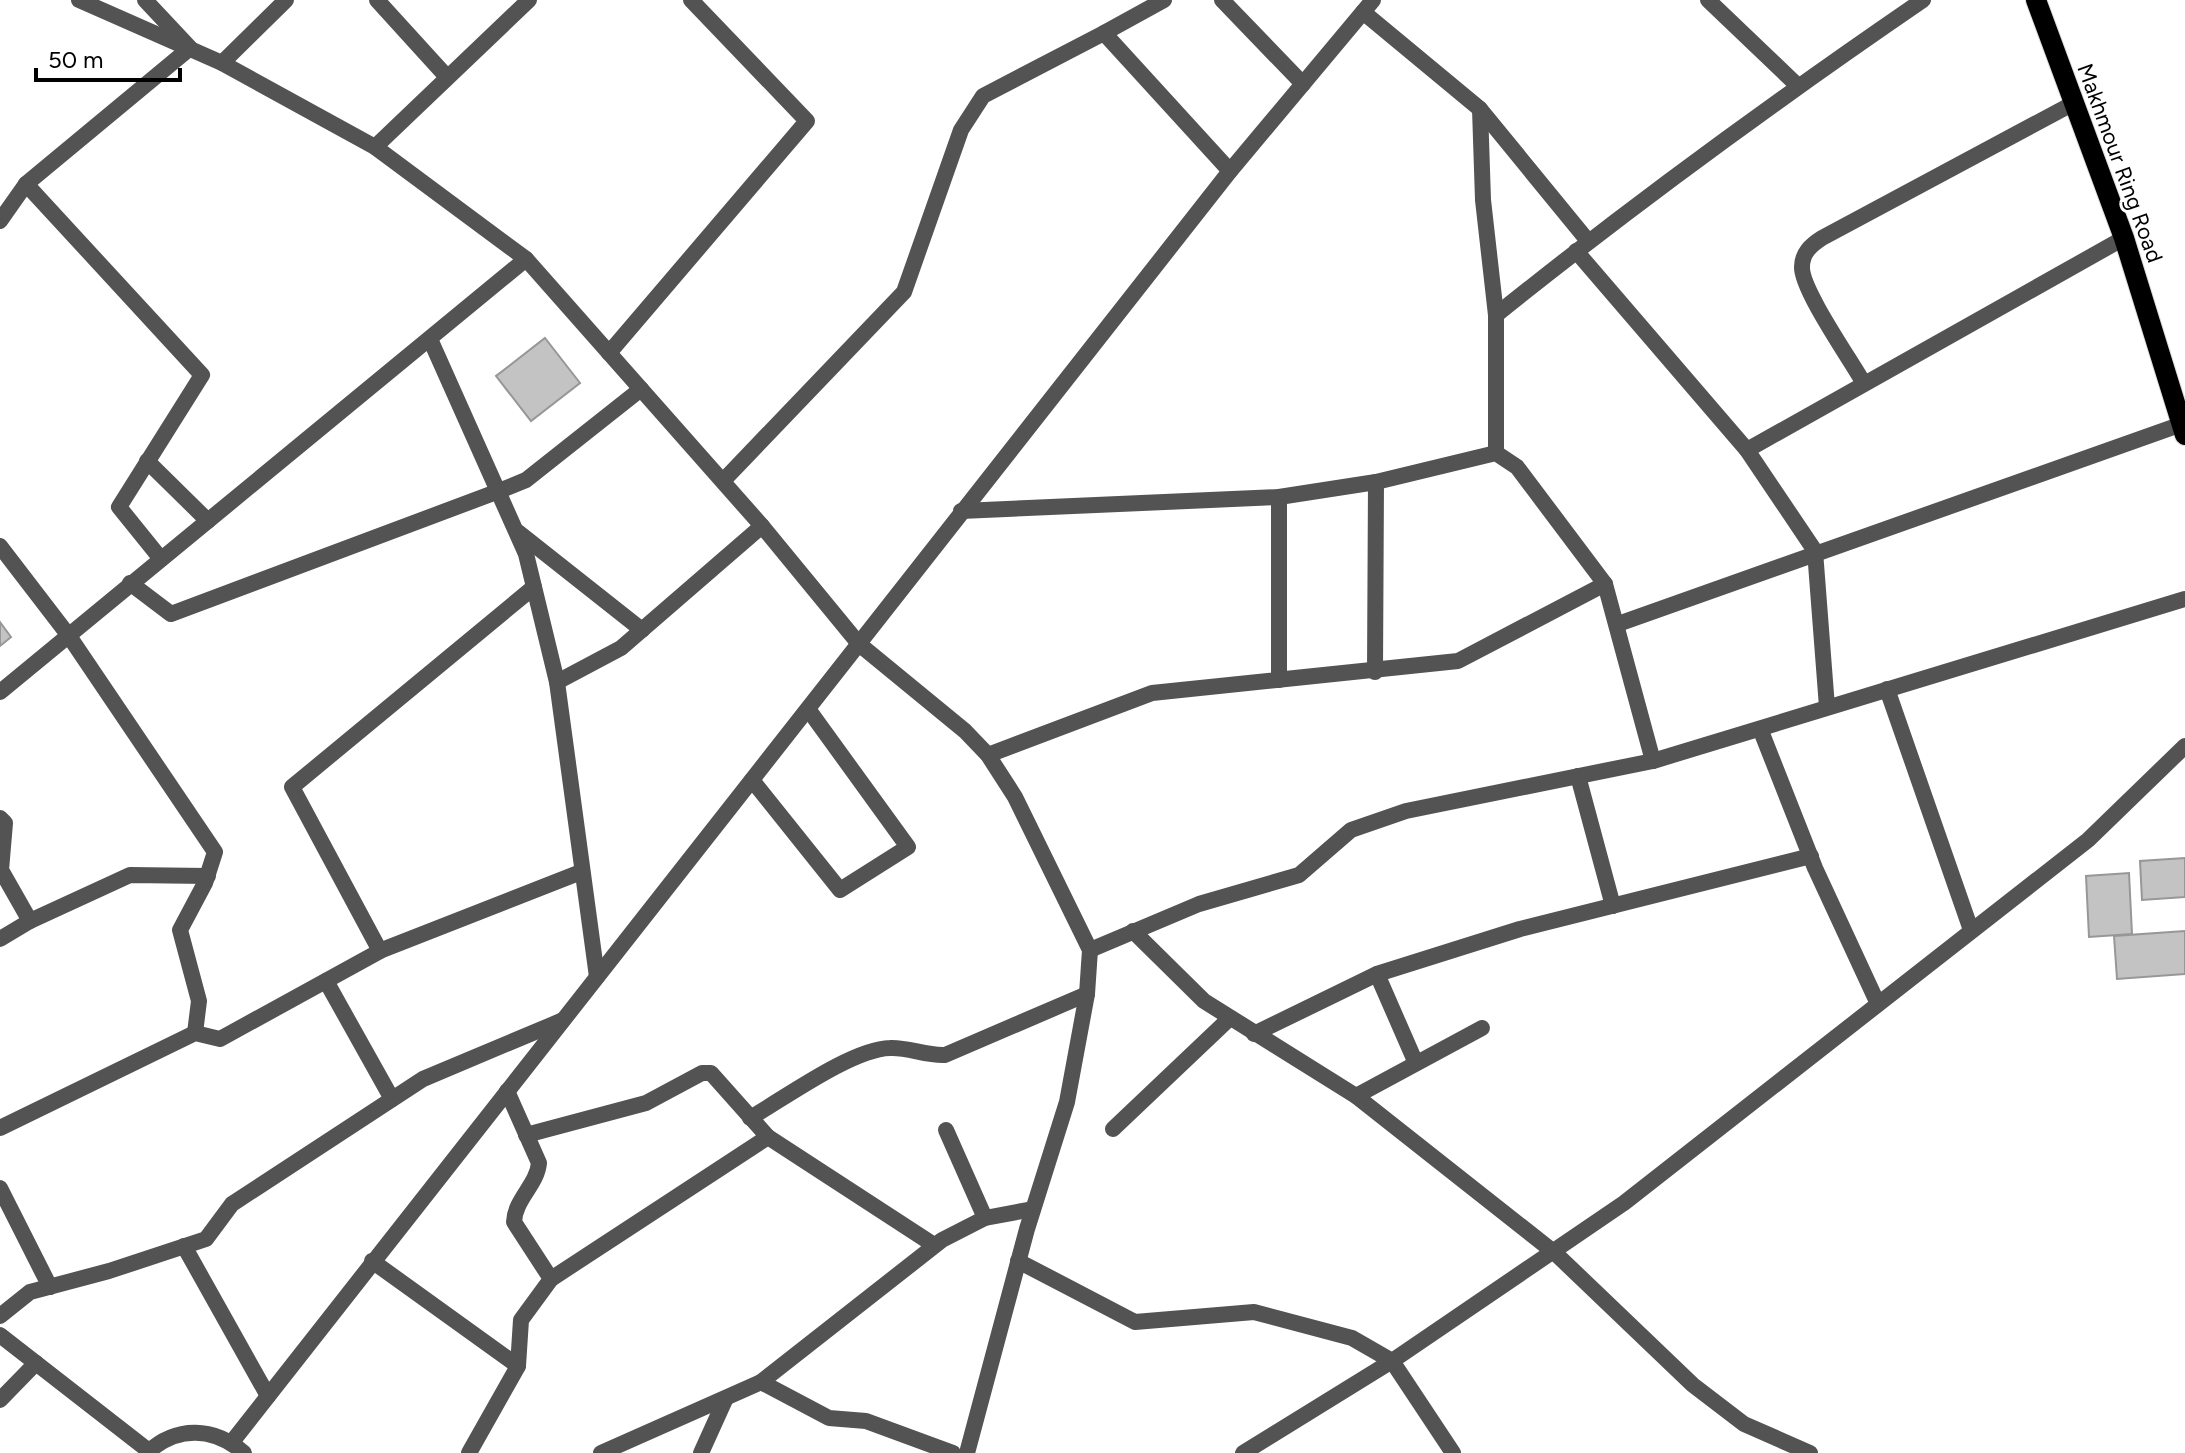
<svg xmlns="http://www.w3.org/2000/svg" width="2185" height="1453" font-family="Figtree,sans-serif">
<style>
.building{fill:#c3c3c3;stroke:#979797;stroke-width:2}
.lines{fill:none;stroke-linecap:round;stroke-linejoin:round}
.primary-casing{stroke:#dbdbdb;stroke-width:22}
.minor{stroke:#535353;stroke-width:16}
.primary{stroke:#000;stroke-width:20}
.labels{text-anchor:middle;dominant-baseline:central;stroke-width:6;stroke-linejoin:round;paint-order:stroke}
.street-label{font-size:22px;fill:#000;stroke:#fff}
</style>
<rect width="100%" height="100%" fill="#fff"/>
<g class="building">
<polygon points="545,338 580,383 531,421 496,376"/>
<polygon points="0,622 11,637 0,646"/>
<polygon points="2185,858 2185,897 2142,900 2140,861"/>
<polygon points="2129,873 2132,934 2089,937 2086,876"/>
<polygon points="2185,931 2185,974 2117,979 2114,936"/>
</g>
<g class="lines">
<defs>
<polyline id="primary" points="2036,0 2124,238 2185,435"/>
</defs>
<use href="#primary" class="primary-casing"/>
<g class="minor">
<polyline points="79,0 222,63 375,147 526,259 762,526 859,644 965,731 988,755 1015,797 1090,950 1087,994 1067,1102 1027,1229 967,1453"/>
<polyline points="377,0 447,77"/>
<polyline points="1222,0 1303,84"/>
<polyline points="1708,0 1798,86"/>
<polyline points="1363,12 1480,109 1588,241"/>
<polyline points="1104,33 1164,0"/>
<polyline points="222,63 286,0"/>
<polyline points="1480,109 1483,200 1496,315 1496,453"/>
<polyline points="375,147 529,0"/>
<polyline points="26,184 202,375 119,507 161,559"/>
<polyline points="0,221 26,184 190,48 145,0"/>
<polyline points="1576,251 1747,450 1815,551 1827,707"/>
<path d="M1496,315C1634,204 1777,100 1923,0"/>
<polyline points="430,339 526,554 557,682 597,977"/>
<polyline points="609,353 807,121 691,0"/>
<path d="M1863,382C1850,359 1801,289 1802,267C1802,253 1811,245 1822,238L2074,103"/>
<polyline points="1747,450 2124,238"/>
<polyline points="147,461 208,521"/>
<polyline points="723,481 904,292 961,130 983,96 1104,33 1230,171"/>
<polyline points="961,511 1279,497 1376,482 1496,453 1517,467 1605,584 1653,761"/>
<polyline points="518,532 642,630"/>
<polyline points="0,546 69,636 215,852 205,883 180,930 199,1001 195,1033"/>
<polyline points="130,583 171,614 499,491 526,480 641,389"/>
<polyline points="1618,624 2182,424"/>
<polyline points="1375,672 1376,482"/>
<polyline points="1279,680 1279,497"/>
<polyline points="557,682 621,648 762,526"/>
<polyline points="1887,689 1971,930"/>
<polyline points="0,692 526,259"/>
<polyline points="1761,731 1815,868 1878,1004"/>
<polyline points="988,755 1152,693 1458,661 1605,584"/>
<polyline points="1578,776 1613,906"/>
<polyline points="752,780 840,890 908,847 808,709"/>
<polyline points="0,818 5,823 1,870 30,921"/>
<polyline points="1133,931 1204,1001 1356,1096 1555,1253 1693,1385 1744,1424 1810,1453"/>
<polyline points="0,939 30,921 130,875 208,876"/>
<polyline points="1090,950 1199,904 1299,875 1351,830 1406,811 1653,761 2185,599"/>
<polyline points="380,951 292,787 534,587"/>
<polyline points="1377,974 1415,1061"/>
<polyline points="326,981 392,1099"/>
<polyline points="1254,1034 1377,974 1520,929 1811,856"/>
<polyline points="1356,1096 1482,1028"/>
<path d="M750,1118C785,1098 852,1049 890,1048C908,1047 926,1056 945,1055L1087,994"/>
<polyline points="0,1128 195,1033 220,1039 382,950 581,872"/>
<polyline points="1113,1129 1230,1018"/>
<polyline points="946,1130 985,1218"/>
<polyline points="526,1135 646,1103 702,1073 711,1073 768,1137"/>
<polyline points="0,1188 50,1287"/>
<polyline points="184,1246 268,1396"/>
<polyline points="372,1261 518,1366"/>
<polyline points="1018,1261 1135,1322 1254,1312 1352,1338 1392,1361 1453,1453"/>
<polyline points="551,1279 768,1137 934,1245"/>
<polyline points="0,1316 30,1292 109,1271 206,1239 232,1204 423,1079 561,1021"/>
<polyline points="0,1335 149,1451"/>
<polyline points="761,1382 829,1418 866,1421 953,1453"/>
<polyline points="0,1400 36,1363"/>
<polyline points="232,1442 1230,171 1373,0"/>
<path d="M147,1453C177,1425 214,1427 244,1453"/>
<path d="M469,1453L518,1366L521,1320L551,1279L514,1222C515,1199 537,1185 539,1163L507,1091"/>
<polyline points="601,1453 761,1382 942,1240 985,1218 1033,1209"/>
<polyline points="701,1453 725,1400"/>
<polyline points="1243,1453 1392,1361 1624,1203 2088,840 2185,746"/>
</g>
<use href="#primary" class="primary"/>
</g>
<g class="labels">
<g class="street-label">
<text transform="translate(2120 163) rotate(70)">Makhmour Ring Road</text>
</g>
</g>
<path d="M36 68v12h144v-12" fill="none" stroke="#000000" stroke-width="4"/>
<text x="48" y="68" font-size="24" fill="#000000" stroke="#ffffff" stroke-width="6" paint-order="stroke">50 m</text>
</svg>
